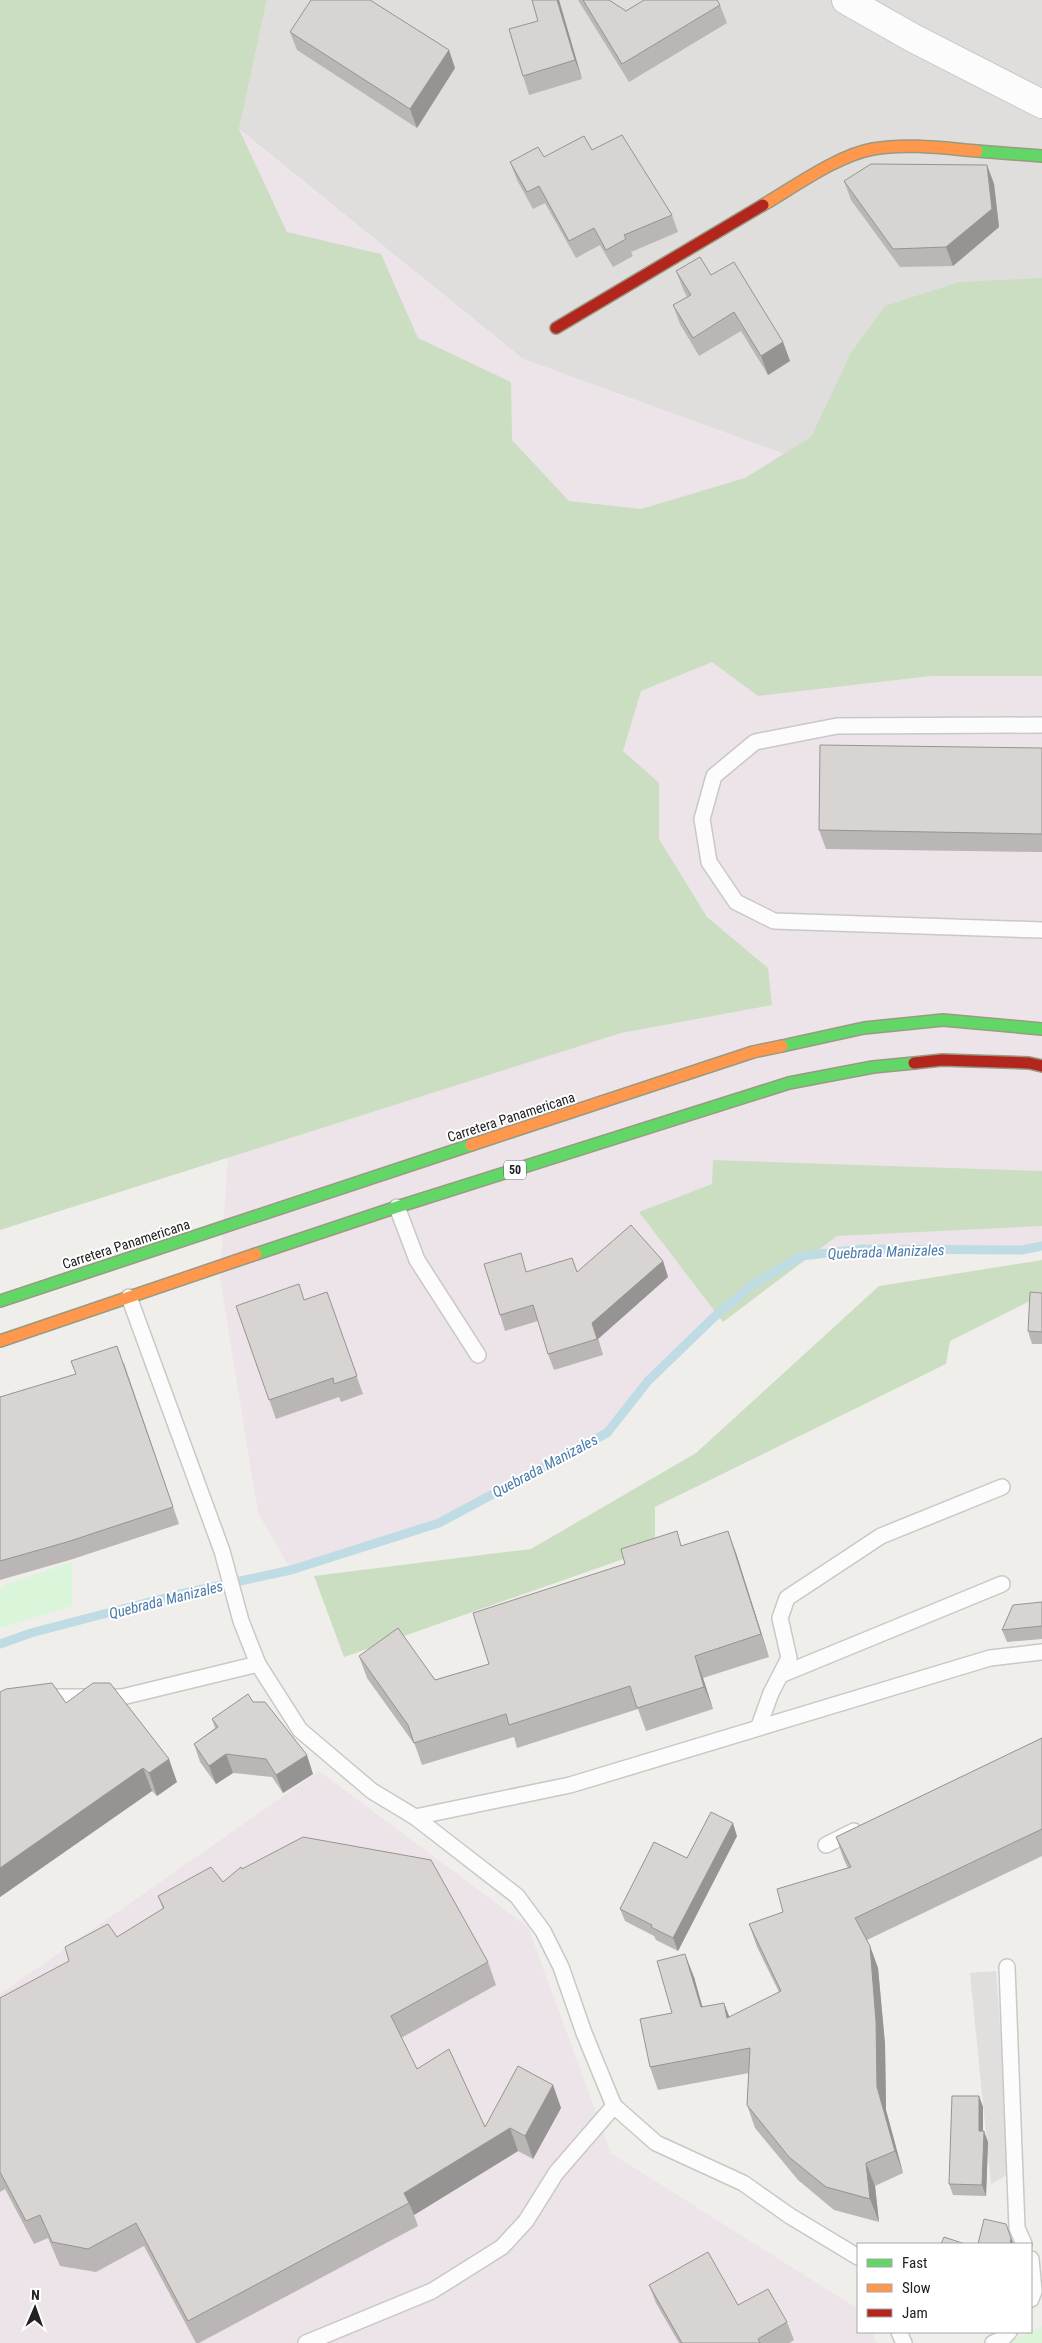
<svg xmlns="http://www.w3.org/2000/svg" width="1042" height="2343" font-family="'Roboto Condensed',sans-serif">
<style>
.residential{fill:#dfdedc}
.industrial{fill:#ede4e9}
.forest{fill:#cbdec1}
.park{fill:#daf5da}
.parking{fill:#e0dfde}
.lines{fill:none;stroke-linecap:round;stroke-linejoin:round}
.stream{stroke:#bfdbe3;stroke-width:9}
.lane-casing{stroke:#c9c8c7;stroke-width:18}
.street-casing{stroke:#c9c8c7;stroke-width:30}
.fast-casing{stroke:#999a82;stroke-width:14}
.slow-casing{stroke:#999a82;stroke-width:14}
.jam-casing{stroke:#999a82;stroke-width:14}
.lane{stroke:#fdfcfc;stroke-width:15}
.street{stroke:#fdfcfc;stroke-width:28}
.fast{stroke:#63d668;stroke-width:11}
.slow{stroke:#ff974d;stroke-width:11}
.jam{stroke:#b3261e;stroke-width:11}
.wall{fill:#b9b6b5}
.shaded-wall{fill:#969493}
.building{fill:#d7d4d2;stroke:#969493}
.labels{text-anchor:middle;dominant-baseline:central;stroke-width:4;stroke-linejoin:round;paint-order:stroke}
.shield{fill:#fff;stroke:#646464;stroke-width:1}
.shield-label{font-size:12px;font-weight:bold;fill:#222}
.street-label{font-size:14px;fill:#222;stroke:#fff}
.water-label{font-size:15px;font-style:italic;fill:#4a7aab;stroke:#fff}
</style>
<rect width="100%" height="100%" fill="#f0eeeb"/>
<polygon class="residential" points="267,0 1042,0 1042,548 523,359 239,129"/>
<g class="industrial">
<polygon points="238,129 523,359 1042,548 1042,1246 1021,1250 862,1249 802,1256 752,1285 712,1319 648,1381 607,1433 439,1523 291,1570 258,1513 220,1279 287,233"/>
<polygon points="319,1771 528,1927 611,2153 858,2309 858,2332 872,2332 877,2343 0,2343 0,1994"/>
</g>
<g class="forest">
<polygon points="0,0 267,0 239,129 287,232 381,254 418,338 511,382 512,440 569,501 641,509 745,478 811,437 851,353 885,306 959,282 1042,278 1042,676 931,676 758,696 712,662 641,691 623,751 659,783 659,839 707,917 768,968 772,1005 621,1033 0,1230"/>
<polygon points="713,1160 1042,1171 1042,1226 837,1236 723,1322 639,1212 712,1184"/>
<polygon points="1042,1260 1042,1295 950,1341 946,1364 655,1507 655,1548 344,1657 314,1576 531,1549 696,1453 879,1286"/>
</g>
<g class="park">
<polygon points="72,1562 72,1606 0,1628 0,1588 7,1584"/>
<polygon points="1042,2326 1042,2343 1007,2343"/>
</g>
<polygon class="parking" points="996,1971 1011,2173 991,2184 970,1973"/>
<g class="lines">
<polyline class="stream" points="0,1644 31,1633 180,1594 291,1570 439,1523 607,1433 648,1381 712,1319 752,1285 802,1256 862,1249 1022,1250 1042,1246"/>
<defs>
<g id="lane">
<polyline points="1042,725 837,726 755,742 714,776 702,819 709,862 736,902 774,921 1042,930"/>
<polyline points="397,1207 417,1260 478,1355"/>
<polyline points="129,1297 222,1551 241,1621 258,1664 300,1730 372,1791 415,1817 517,1896 543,1931 561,1967 584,2033 614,2106 656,2143 743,2183 790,2216 858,2257"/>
<polyline points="783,1674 1002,1584"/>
<polyline points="43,1697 122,1697 258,1664"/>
<polyline points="759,1726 771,1693 789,1658 780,1618 787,1598 881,1536 1002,1487"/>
<polyline points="415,1817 570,1785 990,1658 1042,1652"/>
<polyline points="826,1845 854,1831"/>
<polyline points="1007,1967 1017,2228 1024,2244"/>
<polyline points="1031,2259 1034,2291 1031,2299"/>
<polyline points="899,2332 904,2343"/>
<polyline points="306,2343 432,2291 502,2247 526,2221 556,2173 614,2106"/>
<polyline points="993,2343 1002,2339 1009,2332"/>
</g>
<polyline id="street" points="846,0 913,38 1042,104"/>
<g id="fast">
<polyline points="977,151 1042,156"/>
<polyline points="782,1046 864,1028 943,1020 1042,1029"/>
<polyline points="256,1254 397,1207 789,1083 873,1067 914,1063"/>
<polyline points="0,1301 471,1145"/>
</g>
<g id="slow">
<path d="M763,205C794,187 838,155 873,149C906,143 943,148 977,151"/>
<polyline points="471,1145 753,1052 782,1046"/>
<polyline points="0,1341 256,1254"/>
</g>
<g id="jam">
<polyline points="556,328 763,205"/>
<polyline points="914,1063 942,1060 1029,1063 1042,1066"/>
</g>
</defs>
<use href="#lane" class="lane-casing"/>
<use href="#street" class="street-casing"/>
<use href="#fast" class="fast-casing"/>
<use href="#slow" class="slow-casing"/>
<use href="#jam" class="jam-casing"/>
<use href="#lane" class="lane"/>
<use href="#street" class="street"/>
<use href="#fast" class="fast"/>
<use href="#slow" class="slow"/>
<use href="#jam" class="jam"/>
</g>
<g class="wall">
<polygon points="532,0 559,0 582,79 529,95 523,76 538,21"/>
<polygon points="578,0 609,0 626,11 720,5 727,23 629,82"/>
<polygon points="290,32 455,68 417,128 297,50"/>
<polygon points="592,150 672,215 678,232 631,252 633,256 613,267 600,245 576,258 545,203 533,209 517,180 510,162"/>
<polygon points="987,165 994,184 999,227 953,266 900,267 851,200 844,181"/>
<polygon points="676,271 711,275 783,342 790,361 768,375 741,331 699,356 680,324 673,305 687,297 683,289"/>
<polygon points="1042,748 1042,852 826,849 819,830"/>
<polygon points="663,1261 668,1277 598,1339 603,1355 554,1370 548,1354 538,1321 505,1331 500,1315 527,1272 577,1272"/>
<polygon points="327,1292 363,1394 341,1402 339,1397 276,1419 236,1306 305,1300"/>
<polygon points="1042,1293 1042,1344 1032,1344 1028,1331"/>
<polygon points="124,1363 179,1524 73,1559 0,1580 0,1397"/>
<polygon points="682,1546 736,1553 769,1657 703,1678 713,1709 646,1731 638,1709 517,1748 514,1737 422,1765 415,1745 367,1678 359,1656 435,1680 489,1664"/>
<polygon points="1042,1602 1042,1639 1007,1642 1002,1630"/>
<polygon points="0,1692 66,1703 177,1782 157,1796 152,1791 0,1897"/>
<polygon points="253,1702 313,1774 283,1793 272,1777 233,1773 216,1784 200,1762 194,1744 215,1728 212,1719"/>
<polygon points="1042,1738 1042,1856 867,1940 870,1946 878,1968 885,2044 886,2110 903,2173 875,2186 879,2222 834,2210 798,2180 755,2128 747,2105 749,2073 658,2090 650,2067 672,2013 694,1977 702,2007 730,2017 779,1992 757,1947 749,1924 783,1912 848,1868 844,1860 836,1837"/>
<polygon points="737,1836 678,1951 656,1940 654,1936 625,1921 620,1909 687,1858"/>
<polygon points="242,1869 488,1962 496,1985 401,2038 417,2069 485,2127 553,2085 561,2108 533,2159 518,2151 414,2215 418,2226 199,2343 196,2343 144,2246 96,2272 60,2266 48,2238 34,2244 5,2189 0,2192 0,1998 117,1937 163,1909 158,1896 223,1882"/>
<polygon points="979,2096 983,2107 983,2131 988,2142 986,2196 953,2195 949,2184"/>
<polygon points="649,2285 738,2305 787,2322 794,2340 789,2343 679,2343 656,2303"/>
</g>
<g class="shaded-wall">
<polygon points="557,0 559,0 582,79 575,60"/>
<polygon points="449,50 455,68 417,128 410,109"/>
<polygon points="987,165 994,184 999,227 953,266 946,247"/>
<polygon points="783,342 790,361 768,375 761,356"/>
<polygon points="663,1261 668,1277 598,1339 603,1355 592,1323"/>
<polygon points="728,1531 736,1553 769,1657 761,1634"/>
<polygon points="695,1656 703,1678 713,1709 704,1687"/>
<polygon points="226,1754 233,1773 216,1784 209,1766"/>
<polygon points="307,1755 313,1774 283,1793 276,1775"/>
<polygon points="169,1759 177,1782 157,1796 149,1773"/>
<polygon points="143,1768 152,1791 0,1897 0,1868"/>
<polygon points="733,1823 737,1836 678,1951 673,1938"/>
<polygon points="870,1946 878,1968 885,2044 886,2110 903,2173 895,2151 877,2087"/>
<polygon points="685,1954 694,1977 709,2030 701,2007"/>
<polygon points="724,2003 733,2026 727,2018"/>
<polygon points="553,2085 561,2108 533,2159 525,2136"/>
<polygon points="979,2096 983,2107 983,2142 979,2131"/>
<polygon points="510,2128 518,2151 414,2215 409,2203 404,2193"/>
<polygon points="984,2131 988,2142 986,2196 982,2185"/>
<polygon points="866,2163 875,2186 879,2222 870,2199"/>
<polygon points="1011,2238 1014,2244 1010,2244"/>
</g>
<g class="building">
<polygon points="311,0 370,0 449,50 410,109 290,32"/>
<polygon points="532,0 557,0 575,60 523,76 509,29 538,21"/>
<polygon points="583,0 609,0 626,11 644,0 717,0 720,5 622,64"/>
<polygon points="622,135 672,215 624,235 626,239 606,250 594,228 569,241 539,186 527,192 510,162 538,147 544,157 584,136 592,150"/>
<polygon points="871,164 987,165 992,209 946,247 893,249 844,181"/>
<polygon points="700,257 711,275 734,262 783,342 761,356 734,312 693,338 673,305 691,295 676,271"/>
<polygon points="820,745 1042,748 1042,834 819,830"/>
<polygon points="631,1225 663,1261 592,1323 597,1339 548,1354 533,1305 500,1315 484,1264 521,1253 526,1272 572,1258 577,1272"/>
<polygon points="299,1284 304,1300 327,1292 357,1376 334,1384 333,1378 269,1400 236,1306"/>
<polygon points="1030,1292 1042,1293 1042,1332 1028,1331"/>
<polygon points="117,1346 173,1507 67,1542 0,1561 0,1397 76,1374 71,1361"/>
<polygon points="677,1531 681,1546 728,1531 761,1634 695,1656 704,1687 637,1708 630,1686 509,1725 506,1714 414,1743 408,1725 359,1656 398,1628 435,1680 489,1664 473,1613 625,1564 621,1549"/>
<polygon points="1042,1602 1042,1626 1002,1630 1013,1605"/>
<polygon points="52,1683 66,1703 93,1683 110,1683 169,1759 149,1773 143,1768 0,1868 0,1692 6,1689"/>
<polygon points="248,1694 253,1702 265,1702 307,1755 276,1775 266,1759 226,1754 209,1766 194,1744 218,1727 212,1719"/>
<polygon points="1042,1738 1042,1829 855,1918 870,1946 876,2021 877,2087 895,2151 866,2163 870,2199 826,2187 789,2157 747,2105 750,2048 650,2067 640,2019 672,2013 657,1961 685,1954 701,2007 724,2003 727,2018 781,1991 749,1924 783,1912 777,1889 851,1867 836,1837"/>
<polygon points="711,1812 733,1823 673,1938 651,1927 652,1925 620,1909 654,1842 687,1858"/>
<polygon points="303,1837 431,1860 488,1962 391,2016 417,2069 449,2049 485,2127 518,2066 553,2085 525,2136 510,2128 404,2193 409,2203 188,2321 136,2223 88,2249 52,2242 40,2215 26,2221 0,2172 0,1998 69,1961 65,1947 108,1924 117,1937 164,1908 158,1896 211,1867 223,1882 241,1867 242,1869"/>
<polygon points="952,2096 979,2096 979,2131 984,2131 982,2185 949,2184"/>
<polygon points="984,2219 1006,2224 1011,2238 1010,2244 978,2244"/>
<polygon points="944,2237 965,2244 941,2244"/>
<polygon points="708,2252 738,2305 768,2289 787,2322 758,2339 760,2343 682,2343 649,2285"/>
</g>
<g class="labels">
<rect class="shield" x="504" y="1160.5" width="22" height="19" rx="4"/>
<g class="shield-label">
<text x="515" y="1170">50</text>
</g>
<g class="street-label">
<text transform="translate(511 1117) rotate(-18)">Carretera Panamericana</text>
<text transform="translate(126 1244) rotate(-18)">Carretera Panamericana</text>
</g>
<g class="water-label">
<text transform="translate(886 1252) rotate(-2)">Quebrada Manizales</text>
<text transform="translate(545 1466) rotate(-28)">Quebrada Manizales</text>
<text transform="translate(166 1600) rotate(-14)">Quebrada Manizales</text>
</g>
</g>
<rect x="857" y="2243" width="175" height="90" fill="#ffffff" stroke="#a7a7a7"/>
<rect x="867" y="2259" width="25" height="8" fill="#63d668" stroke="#a7a7a7"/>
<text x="902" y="2268" font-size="15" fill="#222222">Fast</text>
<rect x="867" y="2284" width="25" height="8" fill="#ff974d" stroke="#a7a7a7"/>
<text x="902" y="2293" font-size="15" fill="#222222">Slow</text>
<rect x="867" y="2309" width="25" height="8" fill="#b3261e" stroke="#a7a7a7"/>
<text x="902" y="2318" font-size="15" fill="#222222">Jam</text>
<g transform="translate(35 2308) rotate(2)" stroke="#ffffff" stroke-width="4" paint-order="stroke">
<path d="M0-4L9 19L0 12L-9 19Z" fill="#222222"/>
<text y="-8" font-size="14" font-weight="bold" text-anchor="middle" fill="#222222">N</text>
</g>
</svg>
